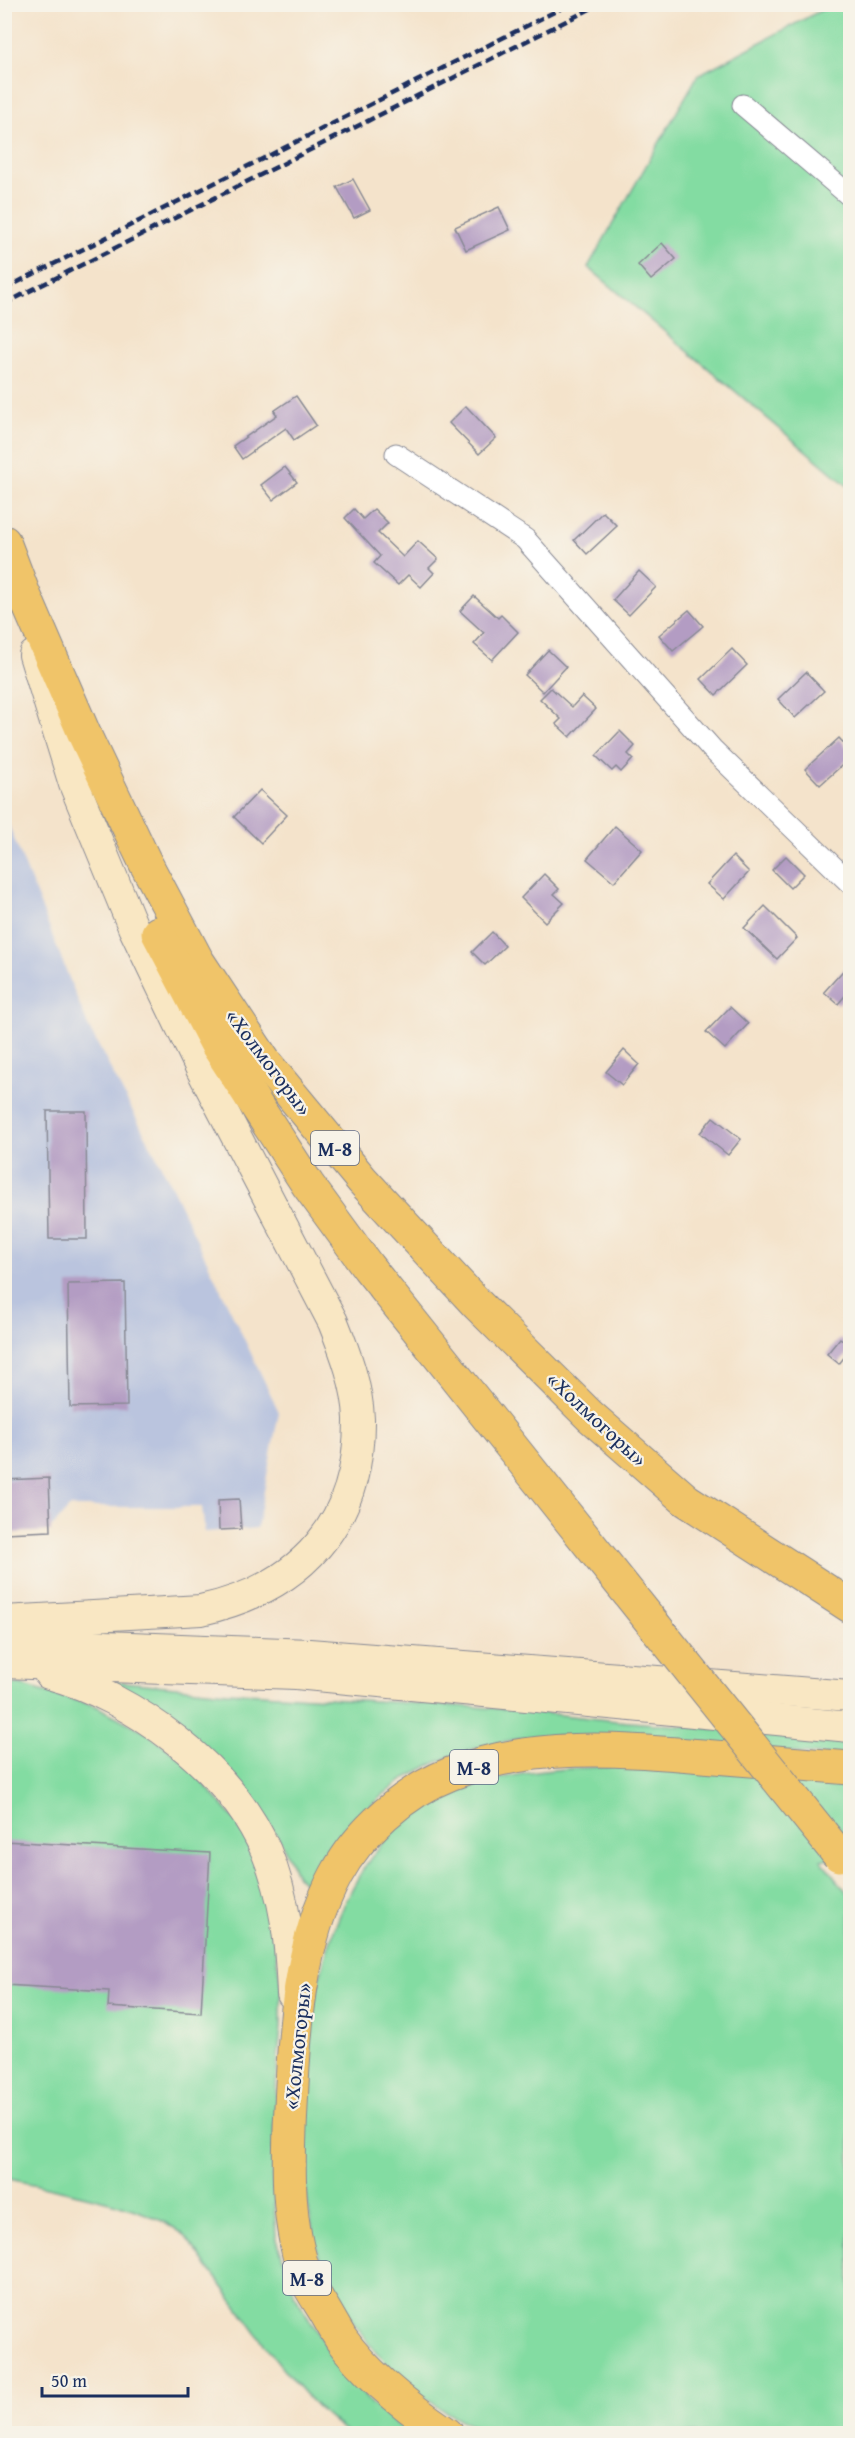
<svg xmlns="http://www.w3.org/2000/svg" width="855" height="2438" font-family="'Gentium Book Plus',serif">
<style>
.industrial{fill:#bac4de}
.green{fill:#83dca2;stroke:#4f8680;stroke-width:1.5}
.building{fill:#b39cc3}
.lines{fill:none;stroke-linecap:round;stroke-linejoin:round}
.street-casing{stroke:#888994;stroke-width:23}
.secondary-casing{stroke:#888994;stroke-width:32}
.highway-casing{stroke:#888994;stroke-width:35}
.street{stroke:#fff;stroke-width:21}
.secondary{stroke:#f9e7c3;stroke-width:30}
.highway{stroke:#f0c469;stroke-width:33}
.rail{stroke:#1b2f5e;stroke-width:4.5;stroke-dasharray:9 4.5;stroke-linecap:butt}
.highway-bridge-casing{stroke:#888994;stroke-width:35;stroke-linecap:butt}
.highway-bridge{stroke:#f0c469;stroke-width:33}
.labels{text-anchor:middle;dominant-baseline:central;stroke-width:4.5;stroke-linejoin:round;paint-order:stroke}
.shield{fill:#f7f3e8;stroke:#5d6a87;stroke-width:1.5}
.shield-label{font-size:20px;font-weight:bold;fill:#1b2f5e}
.street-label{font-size:21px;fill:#1b2f5e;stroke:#f7f3e8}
</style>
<rect width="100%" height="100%" fill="#f7f3e8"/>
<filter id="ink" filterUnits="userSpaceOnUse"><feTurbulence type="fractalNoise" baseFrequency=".0167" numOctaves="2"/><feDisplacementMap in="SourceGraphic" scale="12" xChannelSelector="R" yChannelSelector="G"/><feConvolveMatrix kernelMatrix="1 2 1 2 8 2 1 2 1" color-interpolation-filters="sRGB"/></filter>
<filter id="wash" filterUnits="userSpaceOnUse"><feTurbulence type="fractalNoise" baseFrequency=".008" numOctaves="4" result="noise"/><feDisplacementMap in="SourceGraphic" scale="24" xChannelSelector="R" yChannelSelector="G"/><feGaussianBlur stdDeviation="1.35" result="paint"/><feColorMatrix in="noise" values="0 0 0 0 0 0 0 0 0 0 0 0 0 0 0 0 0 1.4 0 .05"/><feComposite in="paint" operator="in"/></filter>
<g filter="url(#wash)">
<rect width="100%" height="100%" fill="#f4e3cb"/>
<polygon class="industrial" points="4,813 88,1026 165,1173 279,1412 257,1528 205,1532 202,1507 70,1507 48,1531 5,1533"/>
<g class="green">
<polygon points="831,5 850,5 850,488 588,267 698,75"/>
<path d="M103,1680L227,1692L507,1709L617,1721L850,1739V1757L556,1736C484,1738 403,1764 356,1822C341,1841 329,1863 315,1883L309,1885L304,1883L297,1876L282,1844L261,1811Z"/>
<path d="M5,1684L20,1685L96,1706L147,1733L185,1762L239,1824L264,1879L281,1986V2027L277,2068L272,2171L276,2235L293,2292L327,2348L370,2403L410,2433H348C305,2402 272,2355 241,2312C223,2287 204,2262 186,2237C153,2205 52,2189 5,2178Z"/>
<path d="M634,1766L850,1779V1854L821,1860L850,1896V2433L494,2434C428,2412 375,2361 341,2301C336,2293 330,2285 326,2276C280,2160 300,1910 400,1826C465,1771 553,1768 634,1766Z"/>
</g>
<g id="blocks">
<g class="building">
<polygon points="353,179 370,210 354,218 337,187"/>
<polygon points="499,207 510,230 466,250 455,227"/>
<polygon points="662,243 676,259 651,280 638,265"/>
<polygon points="296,396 316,425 294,440 286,428 242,459 233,446 277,415 274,411"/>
<polygon points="466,406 496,438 479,454 449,423"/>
<polygon points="285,467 297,482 273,500 261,485"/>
<polygon points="354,509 363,519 374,509 388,523 378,533 403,557 418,541 438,559 429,568 434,573 421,587 408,575 398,585 374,563 380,556 345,518"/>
<polygon points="603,512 617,526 587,554 574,540"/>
<polygon points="639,571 656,587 629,615 613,600"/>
<polygon points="474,596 498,618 501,615 518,632 492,660 474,644 484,633 460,611"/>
<polygon points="689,610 703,626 673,651 659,635"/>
<polygon points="732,649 747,665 716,695 701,679"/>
<polygon points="548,650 566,667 543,692 525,675"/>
<polygon points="806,672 824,691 795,718 778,699"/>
<polygon points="551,688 572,707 582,696 596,709 570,737 556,724 561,719 540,699"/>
<polygon points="620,731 635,746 628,754 633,759 621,772 616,767 612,771 596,756"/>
<polygon points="839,738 850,750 850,758 820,785 805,769"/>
<polygon points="260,790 287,815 261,843 234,817"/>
<polygon points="615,826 642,850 614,882 587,859"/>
<polygon points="733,856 749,872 724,899 707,884"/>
<polygon points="786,856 804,874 790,888 772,870"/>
<polygon points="544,874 559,889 554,894 564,903 545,922 521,898"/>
<polygon points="765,906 797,938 777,959 744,928"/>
<polygon points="492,932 505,946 485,965 472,952"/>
<polygon points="850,963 850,990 838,1004 824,992"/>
<polygon points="730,1007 748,1024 725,1049 706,1032"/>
<polygon points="624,1050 639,1064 622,1085 606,1072"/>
<polygon points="47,1111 86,1111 87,1239 49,1239"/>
<polygon points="713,1117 741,1139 728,1155 700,1133"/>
<polygon points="125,1283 127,1406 70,1407 68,1284"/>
<polygon points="840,1338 850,1346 850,1350 839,1364 827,1354"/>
<polygon points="49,1478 51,1531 4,1533 4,1480"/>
<polygon points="239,1499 241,1529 219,1530 218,1500"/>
<polygon points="4,1841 210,1853 201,2013 108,2007 109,1991 4,1985"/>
</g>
</g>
</g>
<g filter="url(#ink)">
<use href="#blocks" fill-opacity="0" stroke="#888994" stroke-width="1.5"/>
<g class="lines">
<defs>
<g id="street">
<polyline points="743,105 850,196"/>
<polyline points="396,454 525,539 712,749 850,883"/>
</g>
<g id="secondary">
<path d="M4,1621L201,1610C301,1588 360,1524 359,1419C358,1386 345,1352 333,1322L201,1069L133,927L74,784L34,655"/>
<polyline points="4,1642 309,1654 850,1696"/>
<polyline points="4,1663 296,1674 850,1727"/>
<path d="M49,1674C134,1697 231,1769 266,1851C286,1899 290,1944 292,1994"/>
</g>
<g id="highway">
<polyline points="4,542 23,592 86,738 145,862 197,960 266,1064 362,1180 477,1304 590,1416 686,1500 850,1606"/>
<polyline points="158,933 217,1045 308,1185 368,1267 654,1625"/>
<path d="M447,2434C410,2409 367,2376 341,2339C335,2329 329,2318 323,2308C318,2300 312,2291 308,2283C286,2227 288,2165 291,2107C294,2031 299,1943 336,1875C359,1832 404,1792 450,1774C531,1742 617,1749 702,1756C752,1760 801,1764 850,1768"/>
</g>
</defs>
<use href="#street" class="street-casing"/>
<use href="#secondary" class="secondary-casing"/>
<use href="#highway" class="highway-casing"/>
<use href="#street" class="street"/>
<use href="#secondary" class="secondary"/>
<use href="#highway" class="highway"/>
<g class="rail">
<polyline points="4,289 570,4"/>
<polyline points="4,304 600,4"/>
</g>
<defs>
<polyline id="highway-bridge" points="654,1625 839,1855"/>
</defs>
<use href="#highway-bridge" class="highway-bridge-casing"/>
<use href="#highway-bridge" class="highway-bridge"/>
</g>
</g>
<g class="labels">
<g class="shield">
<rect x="311" y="1131" width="48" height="34" rx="4.5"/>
<rect x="450" y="1750" width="48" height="34" rx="4.5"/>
<rect x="283" y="2261" width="48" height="34" rx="4.5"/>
</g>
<g class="shield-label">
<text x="335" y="1148">М-8</text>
<text x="474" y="1767">М-8</text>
<text x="307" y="2278">М-8</text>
</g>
<g class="street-label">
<text transform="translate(269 1062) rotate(53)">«Холмогоры»</text>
<text transform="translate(597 1419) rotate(43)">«Холмогоры»</text>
<text transform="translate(297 2046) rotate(-84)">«Холмогоры»</text>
</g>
</g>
<rect width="855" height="2438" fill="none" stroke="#f7f3e8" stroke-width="24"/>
<path d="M42 2387v9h146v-9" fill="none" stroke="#1b2f5e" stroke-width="3"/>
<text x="51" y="2387" font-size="18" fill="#1b2f5e" stroke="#f7f3e8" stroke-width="4.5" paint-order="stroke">50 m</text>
</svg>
